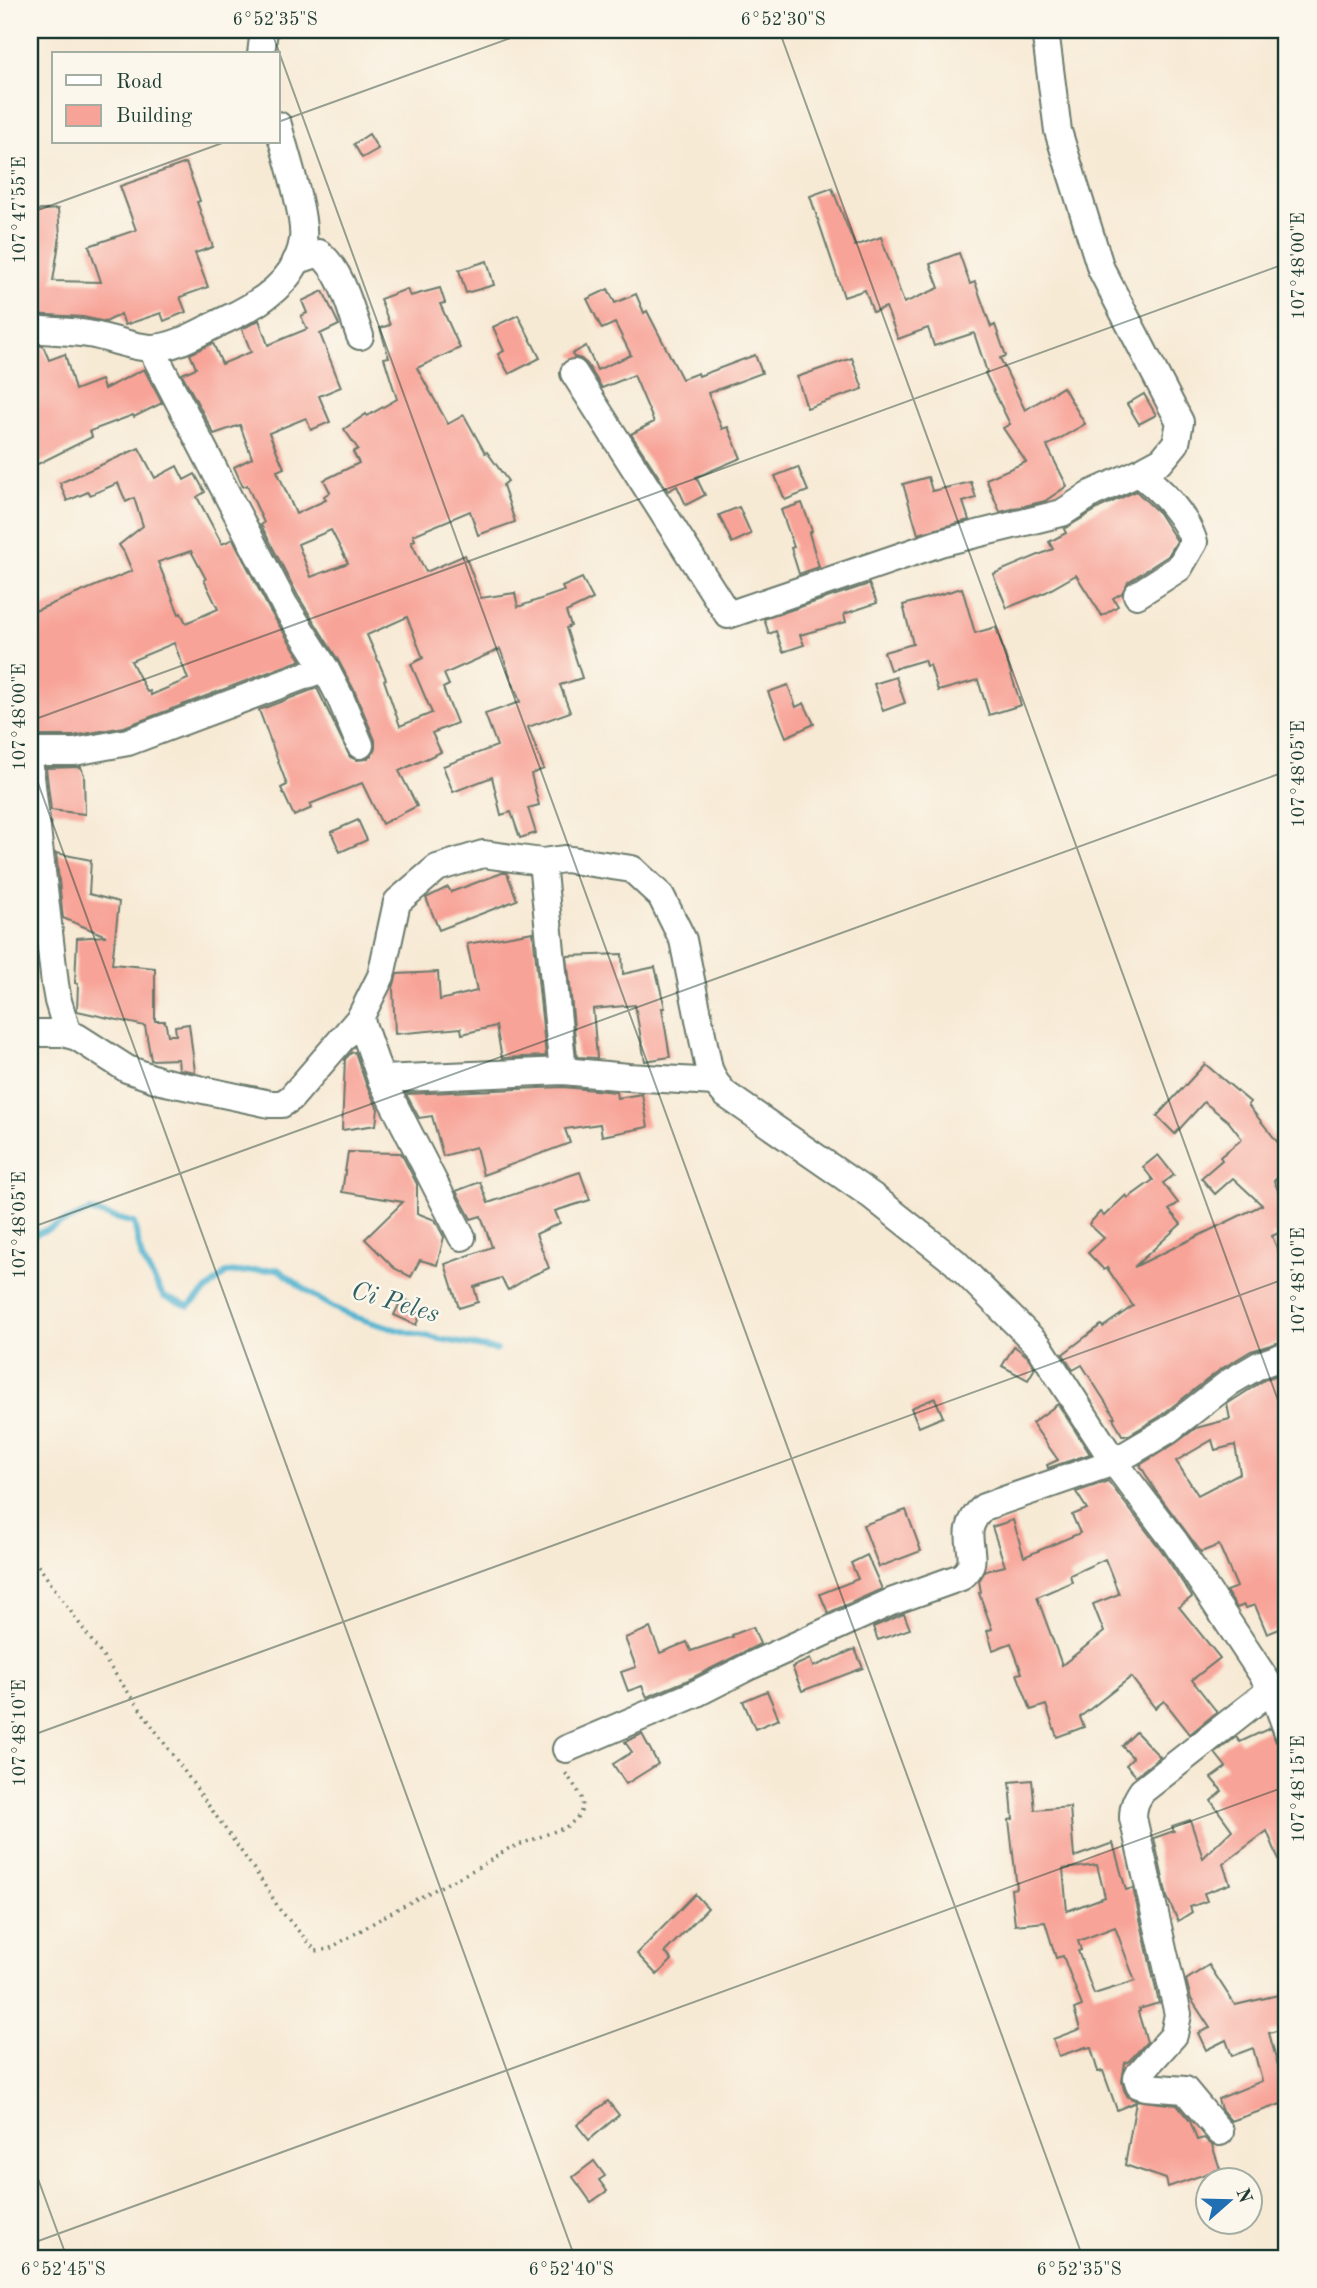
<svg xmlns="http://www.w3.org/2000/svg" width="1317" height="2288" font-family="'Old Standard TT',serif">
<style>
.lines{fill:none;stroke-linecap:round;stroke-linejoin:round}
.stream{stroke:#51b3d0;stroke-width:6}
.building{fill:#f8a397;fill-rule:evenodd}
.minor-casing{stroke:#6b7a6c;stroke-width:30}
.path{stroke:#6b7a6c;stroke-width:3.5;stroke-dasharray:2 5;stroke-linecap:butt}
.minor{stroke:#fff;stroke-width:26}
.ticks{fill:none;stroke:#1f3d34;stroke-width:2;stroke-opacity:0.45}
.labels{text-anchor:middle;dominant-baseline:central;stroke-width:5;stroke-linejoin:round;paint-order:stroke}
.water-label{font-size:26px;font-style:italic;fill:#2e6063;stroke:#fbf7ec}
.neatline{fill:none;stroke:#1f3d34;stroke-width:2.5}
.ticks-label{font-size:18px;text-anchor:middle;fill:#1f3d34}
</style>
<rect width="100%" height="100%" fill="#fbf7ec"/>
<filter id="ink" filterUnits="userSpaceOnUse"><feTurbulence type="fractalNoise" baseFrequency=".0143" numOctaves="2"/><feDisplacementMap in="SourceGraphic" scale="14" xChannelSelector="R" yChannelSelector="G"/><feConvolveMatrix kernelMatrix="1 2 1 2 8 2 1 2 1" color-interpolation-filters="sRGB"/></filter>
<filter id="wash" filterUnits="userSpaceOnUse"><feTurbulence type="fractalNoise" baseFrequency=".00686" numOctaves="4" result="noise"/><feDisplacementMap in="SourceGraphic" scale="28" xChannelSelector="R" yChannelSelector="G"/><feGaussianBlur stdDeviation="1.57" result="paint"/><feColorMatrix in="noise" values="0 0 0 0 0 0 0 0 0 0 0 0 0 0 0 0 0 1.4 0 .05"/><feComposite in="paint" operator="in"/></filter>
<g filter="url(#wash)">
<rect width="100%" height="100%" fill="#f7ead5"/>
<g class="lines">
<path class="stream" d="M30,1240L34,1235L90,1211L134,1223L142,1259L164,1297L189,1306L226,1273L278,1269C300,1286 323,1305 350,1315C397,1333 448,1340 497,1350"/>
</g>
<g id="blocks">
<g class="building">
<polygon points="369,134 378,149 362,158 354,144"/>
<polygon points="186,163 200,201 197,202 213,247 195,253 208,287 180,297 186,312 164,321 161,313 125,325 121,314 106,322 83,317 30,314 30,211 58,209 60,236 53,281 101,282 89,246 136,230 120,186"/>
<polygon points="832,188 855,246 881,237 904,303 939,288 930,264 959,253 970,284 975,282 991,327 995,325 1006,356 1000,358 1025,410 1063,387 1085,424 1047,446 1067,486 1045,501 1000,512 986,479 1026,462 1003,428 1010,424 985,373 987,372 974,333 934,346 928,328 898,339 886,307 873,312 865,290 844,297 810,196"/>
<polygon points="487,261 494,285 466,293 459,270"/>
<path d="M440,288L445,303L440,304L460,348L417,368L448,424L464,415L485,453L487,452L508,481L503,485L515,522L478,535L470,511L413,535L415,540L411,542L426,572L465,555L481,598L515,593L518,607L564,591L562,587L582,578L593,599L566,612L571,626L566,628L582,678L560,685L570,712L528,727L544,769L531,774L539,805L528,808L536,833L520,838L511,812L501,815L492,777L453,792L443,766L497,746L485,714L520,702L500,649L444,674L449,685L443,688L457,723L432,733L441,752L399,771L417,806L382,824L362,783L310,804L312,808L294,816L281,788L287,785L259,710L317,688L350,757L357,760L367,759L372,755L375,748V740L354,690L338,660L298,596L261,525L264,523L247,485L243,487L234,467L252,458L240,425L214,434L182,374L196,368L190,354L213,343L222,364L251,352L242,329L259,320L268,345L307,329L301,316L307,313L302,301L323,291L339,325L320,334L341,387L319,396L330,422L311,430L306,418L269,433L284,468L277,471L296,514L326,500L324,496L330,492L324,480L359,463L353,452L358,449L344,429L366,414L367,416L397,399L384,358L389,357L380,328L390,325L380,299L407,289L410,296ZM331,530L348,563L311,577L298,544ZM407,617L423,658L411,664L432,713L400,726L384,680L386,679L367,635Z"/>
<polygon points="608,289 615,303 636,294 644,313 647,311 682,379 698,373 699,376 755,355 762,373 708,393 722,429 728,427 741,458 696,477 705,495 686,505 677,486 668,491 631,434 654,422 634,375 602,388 587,364 581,359 574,357 572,354 586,346 597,370 631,355 615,323 602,329 587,299"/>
<polygon points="518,315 540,358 509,374 498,354 504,351 493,327"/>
<polygon points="30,345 43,346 49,360 65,354 75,390 101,380 104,389 144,369 162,403 134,417 133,415 90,431 92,437 30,468"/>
<polygon points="852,358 863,389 807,408 797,377"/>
<polygon points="1144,394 1156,415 1139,424 1127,404"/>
<path d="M139,448L155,478L177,466L184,480L195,474L205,492L197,497L222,544L233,539L270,611L301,660L124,727L73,736H30V613L132,571L124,552L119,545L143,526L134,498L126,502L118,483L90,495L88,492L67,501L60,483ZM191,551L206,579L204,580L218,609L186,623L181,613L179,614L158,562ZM174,643L188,679L151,695L150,691L147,692L131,661Z"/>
<polygon points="798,467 808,491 785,500 775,476"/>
<polygon points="928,477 932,491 971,482 976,498 963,502 969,520 918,534 903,484"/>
<polygon points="1136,491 1159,513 1177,541 1168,556 1128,582 1122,593 1113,598 1118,606 1102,616 1076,575 1046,592 1007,608 993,574 1053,549 1049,542 1066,533 1064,529 1101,507"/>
<polygon points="802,503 812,531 809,533 819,567 799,574 791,548 794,547 781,510"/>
<polygon points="739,507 751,534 732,543 719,515"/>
<polygon points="869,584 877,603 844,614 846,622 800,635 804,645 783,652 776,631 769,634 764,619"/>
<polygon points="962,588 975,633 996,627 1021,705 989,715 978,680 938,691 930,665 926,666 924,660 890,670 884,652 913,644 903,605"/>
<polygon points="896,677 905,703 883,711 874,684"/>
<polygon points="788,685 796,707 804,703 814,724 786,737 768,692"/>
<polygon points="81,767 84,775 85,814 51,810 46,768"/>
<polygon points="358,820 367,840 340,852 331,832"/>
<polygon points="56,853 91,860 89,894 119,902 112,964 155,968 155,1021 165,1021 168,1035 176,1035 175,1026 189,1024 195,1072 179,1069 178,1059 151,1060 145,1026 77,1011 78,984 75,983 77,938 106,936 63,918"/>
<polygon points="502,873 507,873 517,900 439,930 426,898 448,887 451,892"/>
<polygon points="533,932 546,1056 502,1058 496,1026 462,1034 461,1028 395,1034 393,988 397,974 438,972 440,1000 477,991 467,944"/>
<polygon points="622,954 623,974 655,967 665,1008 662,1008 670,1057 645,1061 635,1005 593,1009 597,1058 577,1057 567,956"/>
<polygon points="355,1052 366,1084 378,1109 376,1125 342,1130 345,1059 351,1053"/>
<polygon points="1205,1064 1250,1102 1248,1105 1287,1154 1287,1168 1274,1181 1287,1210 1287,1229 1272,1236 1287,1272 1287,1340 1251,1351 1221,1369 1159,1417 1129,1435 1122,1435 1113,1418 1115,1417 1082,1365 1073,1370 1063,1354 1101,1325 1103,1327 1133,1306 1107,1268 1104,1270 1088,1253 1104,1238 1089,1224 1100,1212 1104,1216 1126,1195 1128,1198 1153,1180 1143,1167 1158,1155 1174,1175 1163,1183 1178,1203 1169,1210 1181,1224 1134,1267 1262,1205 1233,1178 1215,1194 1201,1178 1222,1160 1220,1157 1242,1139 1228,1121 1204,1102 1175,1134 1157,1116"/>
<polygon points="563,1087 616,1092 617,1098 642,1094 648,1127 602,1136 600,1124 565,1129 570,1143 483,1175 476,1147 443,1156 432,1116 419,1118 406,1094"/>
<polygon points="348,1152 401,1153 417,1184 417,1213 435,1220 444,1237 437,1265 420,1260 411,1277 394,1268 365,1239 403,1202 342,1192"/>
<polygon points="580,1172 590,1200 555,1211 560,1223 536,1234 549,1268 533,1275 508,1290 501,1278 474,1287 478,1302 459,1308 445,1264 492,1247 481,1216 471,1219 456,1191 480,1182 488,1203"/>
<polygon points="402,1298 423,1308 416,1325 394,1315"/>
<polygon points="1014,1346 1027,1356 1035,1368 1028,1380 1002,1366"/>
<path d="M1287,1372V1626L1267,1634L1255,1605L1246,1608L1244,1605L1237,1608L1226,1591L1237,1587L1219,1545L1201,1552L1155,1490L1140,1465L1176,1443L1196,1428L1230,1419L1227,1404L1266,1379ZM1212,1440L1215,1450L1235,1445L1240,1473L1198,1495L1176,1461Z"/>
<polygon points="935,1398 943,1417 919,1427 911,1408"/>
<polygon points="1058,1404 1090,1454 1048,1468 1047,1465 1058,1460 1032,1423"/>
<path d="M1108,1481L1162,1551L1192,1597L1179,1607L1220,1658L1192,1680L1217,1712L1190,1734L1164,1701L1155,1708L1131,1677L1080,1717L1084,1727L1057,1737L1046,1705L1031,1710L1017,1674L1022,1673L1011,1643L993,1650L987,1631L992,1629L979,1593L981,1592L979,1581L985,1571L1005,1566L992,1527L1013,1520L1024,1557L1080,1533L1072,1515L1087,1509L1076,1492ZM1105,1559L1119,1594L1093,1604L1104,1632L1062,1665L1037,1597L1072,1582L1070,1575Z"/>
<polygon points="906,1510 921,1551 879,1567 863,1525"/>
<polygon points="867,1555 882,1589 828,1613 820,1594 858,1579 851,1563"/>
<polygon points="904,1614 910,1629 878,1640 873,1627"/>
<polygon points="753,1627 760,1644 688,1680 647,1697 642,1686 628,1691 621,1672 636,1667 625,1638 650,1628 660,1653 687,1642 691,1651 733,1637 732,1635"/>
<polygon points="855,1649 863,1668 802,1691 792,1667 810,1659 813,1667"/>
<polygon points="767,1691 779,1719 755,1729 743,1701"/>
<polygon points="1270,1728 1276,1742 1287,1745 1287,1879 1267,1831 1223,1864 1230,1884 1204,1893 1207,1901 1190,1907 1192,1912 1178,1921 1167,1897 1154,1838 1174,1831 1172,1826 1190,1820 1203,1858 1232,1830 1211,1801 1222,1791 1211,1778 1226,1767 1215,1753 1236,1737 1240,1742"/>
<polygon points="1136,1732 1160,1757 1136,1776 1126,1765 1133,1758 1122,1746"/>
<polygon points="642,1734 658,1764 626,1784 613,1764 632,1752 625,1742"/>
<path d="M1032,1780L1035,1810L1070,1807L1074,1857L1113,1843L1126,1890L1133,1888L1159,2003L1139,2009L1140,2011L1138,2012L1147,2042L1129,2061L1125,2063L1122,2081L1124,2090L1128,2097L1135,2100L1177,2105L1190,2121L1197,2140L1204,2138L1212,2145L1220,2169L1168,2187L1166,2179L1125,2165L1136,2102L1117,2110L1103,2071L1098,2072L1091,2048L1086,2049V2047L1059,2056L1053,2039L1080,2029L1074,2009L1082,2006L1063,1956L1056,1958L1045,1922L1015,1925L1011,1889L1017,1888L1009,1820L1013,1819L1010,1782ZM1097,1865L1105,1897L1067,1911L1063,1869ZM1115,1927L1135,1981L1094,1994L1078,1951L1081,1950L1078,1941Z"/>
<polygon points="695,1894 708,1908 665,1952 672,1960 657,1975 637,1954"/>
<polygon points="1209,1965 1235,2005 1287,1993 1287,2028 1269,2033 1282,2080 1287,2077 1287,2102 1231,2121 1221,2109 1218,2099 1262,2081 1253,2048 1232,2056 1226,2040 1206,2050 1198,2033 1210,2028 1191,1999 1186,1980"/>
<polygon points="608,2101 619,2115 589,2140 577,2125"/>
<polygon points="594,2161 605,2176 599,2180 607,2191 591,2202 573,2177"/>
</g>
</g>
</g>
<g filter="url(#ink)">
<use href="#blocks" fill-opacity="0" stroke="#6b7a6c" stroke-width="2"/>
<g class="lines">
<defs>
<g id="minor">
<polyline points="261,54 264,30"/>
<path d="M296,261L319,253C343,272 350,309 360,336"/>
<path d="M30,329C49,331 69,331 88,334C109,337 129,347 151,348C176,348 203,330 225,320C260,304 297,281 303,240C306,215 285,152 278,125"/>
<polyline points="151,348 284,604 325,668 340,697 360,745"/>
<polyline points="574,373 728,615 940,543 1062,513 1093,493 1138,473 1162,460 1176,443 1180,422 1101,269 1058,131 1045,30"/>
<path d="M1137,595L1179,568L1194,542C1186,517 1160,487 1138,473"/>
<polyline points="30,752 74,752 128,742 325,668"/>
<polyline points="30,768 55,984 58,1001 68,1034"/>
<polyline points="542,862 563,1071"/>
<polyline points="360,1018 381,1079 462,1237"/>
<polyline points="30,1033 63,1033 77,1037 127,1069 161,1081 270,1104 282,1104 291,1098 360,1018 381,976 397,902 437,868 483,854 542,862 565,859 632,869 661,896 683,940 709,1069 715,1082 725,1094 872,1196 955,1262 1039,1346 1114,1462 1175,1542 1272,1689 1287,1730"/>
<polyline points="381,1079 563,1071 628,1077 715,1082"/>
<path d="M566,1749L695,1694L750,1666L891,1602L961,1577C988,1557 951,1536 984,1507L1114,1462L1168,1430L1230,1382L1259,1365L1287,1355"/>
<path d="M1220,2132L1185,2090L1146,2087L1139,2085L1137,2078L1139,2074L1174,2035L1178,2014L1133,1818C1133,1806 1136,1800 1142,1791L1272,1689"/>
</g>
</defs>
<use href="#minor" class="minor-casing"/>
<path class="path" d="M30,1554L258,1875L280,1910L316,1951L329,1949L399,1908L483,1865L508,1849L566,1827C595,1807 580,1794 564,1771"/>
<use href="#minor" class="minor"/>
</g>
</g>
<path class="ticks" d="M271,30L1083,2258M779,30L1287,1425M278,122L533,30M30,213L225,142M30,721L1287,263M30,761L575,2258M30,1228L1287,771M30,1736L1287,1278M30,2157L67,2258M30,2244L1287,1786"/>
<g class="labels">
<g class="water-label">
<text transform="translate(395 1303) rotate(16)">Ci Peles</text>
</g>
</g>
<rect width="1317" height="2288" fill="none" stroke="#fbf7ec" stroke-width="77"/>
<rect x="52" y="52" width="228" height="91" fill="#fbf7ec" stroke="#a3ada2" stroke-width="2"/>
<rect x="66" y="75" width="35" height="10" fill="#ffffff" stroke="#a3ada2" stroke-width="2"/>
<text x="116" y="88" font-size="21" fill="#1f3d34">Road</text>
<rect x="66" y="105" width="35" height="21" fill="#f8a397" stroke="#a3ada2" stroke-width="2"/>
<text x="116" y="122" font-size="21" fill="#1f3d34">Building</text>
<g transform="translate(1229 2201) rotate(70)"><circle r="33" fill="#fbf7ec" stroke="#a3ada2" stroke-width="2"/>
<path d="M0-5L12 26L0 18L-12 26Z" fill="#1f6fb2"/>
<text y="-10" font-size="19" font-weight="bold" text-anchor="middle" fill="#1f3d34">N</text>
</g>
<rect x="38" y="38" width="1240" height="2212" class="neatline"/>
<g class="ticks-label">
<text x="275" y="25">6°52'35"S</text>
<text x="783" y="25">6°52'30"S</text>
<text transform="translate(19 210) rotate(-90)" y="6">107°47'55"E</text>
<text transform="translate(1298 266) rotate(-90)" y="6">107°48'00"E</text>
<text transform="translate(19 717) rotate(-90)" y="6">107°48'00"E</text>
<text transform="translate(1298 774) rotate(-90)" y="6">107°48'05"E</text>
<text transform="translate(19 1225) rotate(-90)" y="6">107°48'05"E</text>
<text transform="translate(1298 1281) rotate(-90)" y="6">107°48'10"E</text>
<text transform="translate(19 1733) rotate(-90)" y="6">107°48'10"E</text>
<text transform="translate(1298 1789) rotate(-90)" y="6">107°48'15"E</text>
<text x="63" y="2275">6°52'45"S</text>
<text x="571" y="2275">6°52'40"S</text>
<text x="1079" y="2275">6°52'35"S</text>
</g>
</svg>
